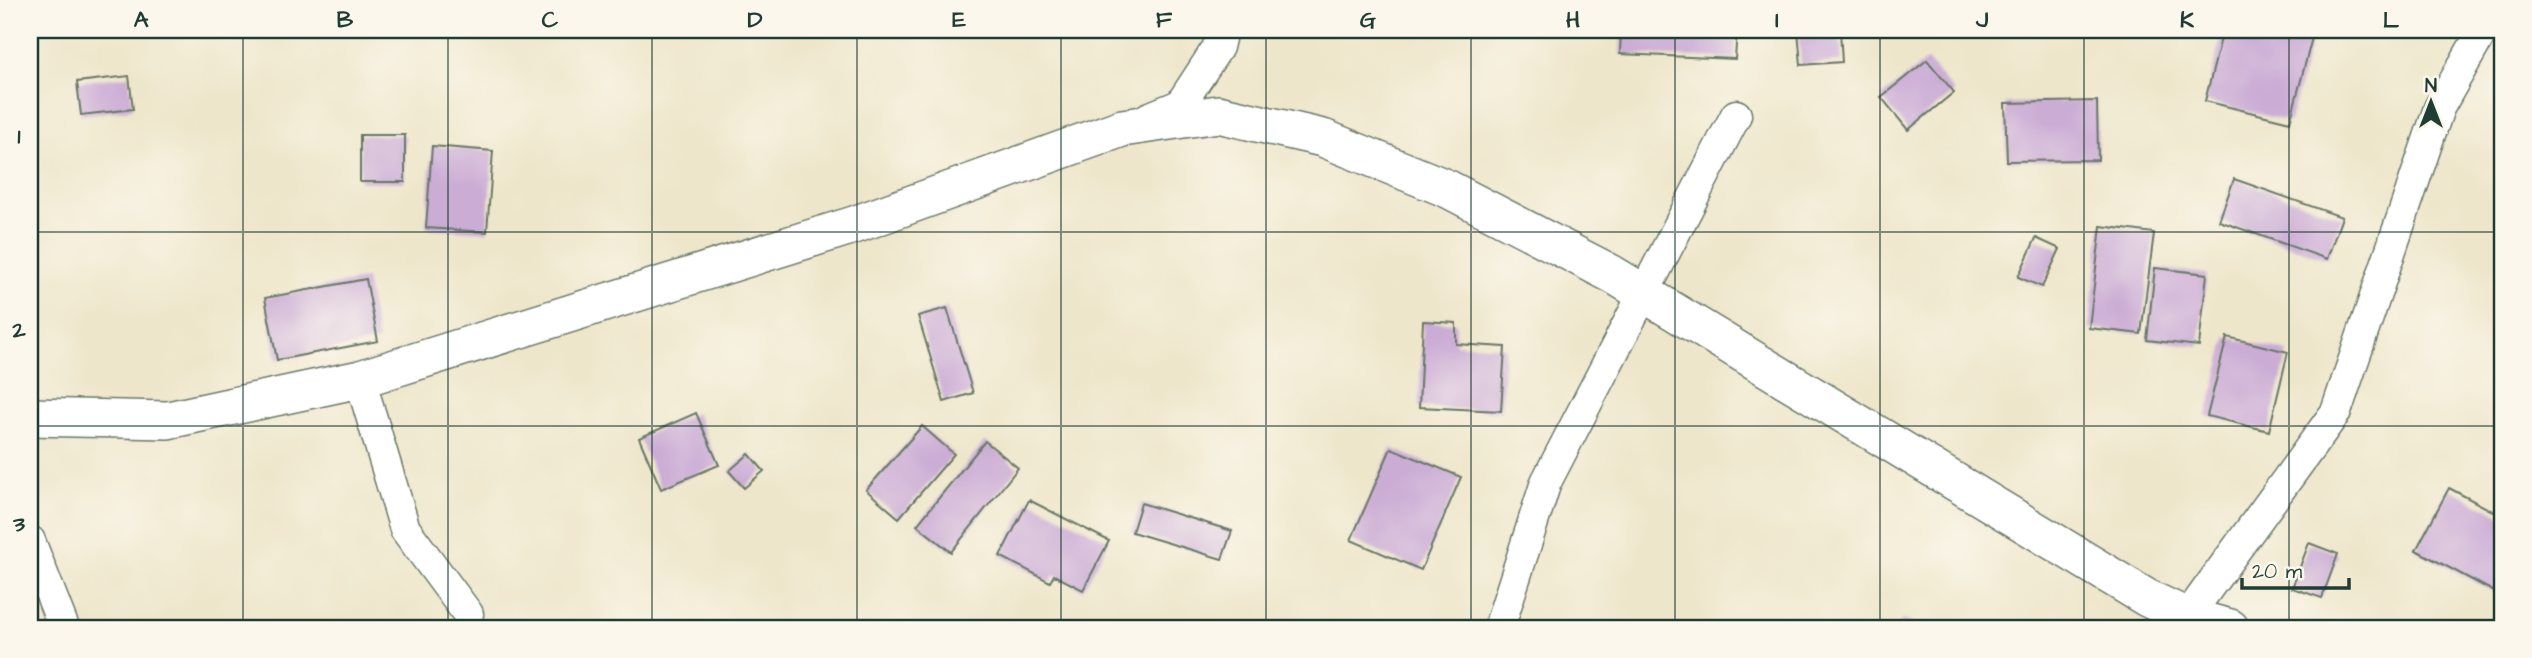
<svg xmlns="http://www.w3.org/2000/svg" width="2532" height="658" font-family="'Architects Daughter',sans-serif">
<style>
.building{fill:#cbacd5}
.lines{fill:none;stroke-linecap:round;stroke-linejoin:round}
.minor-casing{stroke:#677868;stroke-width:33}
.tertiary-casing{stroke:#677868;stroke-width:40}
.minor{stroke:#fff;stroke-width:30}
.tertiary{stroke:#fff;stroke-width:37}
.grid{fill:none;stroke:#1f3d34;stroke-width:2;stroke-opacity:0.55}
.neatline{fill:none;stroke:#1f3d34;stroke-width:2.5}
.grid-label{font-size:23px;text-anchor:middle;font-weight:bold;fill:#1f3d34}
</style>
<rect width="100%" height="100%" fill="#fbf7ec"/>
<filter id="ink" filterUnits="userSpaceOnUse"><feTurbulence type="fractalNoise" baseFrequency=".0143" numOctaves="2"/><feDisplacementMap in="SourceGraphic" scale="14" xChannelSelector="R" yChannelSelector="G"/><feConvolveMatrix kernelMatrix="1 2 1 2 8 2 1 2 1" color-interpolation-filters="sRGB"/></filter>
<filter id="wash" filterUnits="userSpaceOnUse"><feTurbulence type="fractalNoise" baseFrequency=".00686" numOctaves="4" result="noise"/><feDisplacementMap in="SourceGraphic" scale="28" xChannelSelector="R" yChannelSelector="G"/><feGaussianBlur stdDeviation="1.57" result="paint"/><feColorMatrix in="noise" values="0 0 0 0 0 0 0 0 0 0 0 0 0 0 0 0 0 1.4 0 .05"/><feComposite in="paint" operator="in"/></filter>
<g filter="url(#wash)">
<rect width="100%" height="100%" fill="#eee6ca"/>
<g id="blocks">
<g class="building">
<polygon points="1621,30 1737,30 1735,59 1620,54"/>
<polygon points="1798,30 1840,30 1842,62 1801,65"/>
<polygon points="2223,30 2314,30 2290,122 2205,101"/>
<polygon points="1927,60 1954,92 1908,130 1881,97"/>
<polygon points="129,76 133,109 81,115 77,82"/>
<polygon points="2097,101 2098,160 2007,161 2005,103"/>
<rect x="360" y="135" width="45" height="47"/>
<polygon points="432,146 493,151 487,232 426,228"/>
<polygon points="2234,179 2342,217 2327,259 2219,221"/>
<polygon points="2101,226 2154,233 2141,334 2089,328"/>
<polygon points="2036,238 2060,249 2042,287 2018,277"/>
<polygon points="2155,268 2207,274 2199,346 2147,340"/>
<polygon points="366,279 378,341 277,360 265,298"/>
<polygon points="947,308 973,393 944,402 918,316"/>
<polygon points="1423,321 1456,323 1456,344 1505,347 1501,411 1419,407"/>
<polygon points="2227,337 2288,352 2269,431 2207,416"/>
<polygon points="696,413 719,465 661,489 639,438"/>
<polygon points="922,426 954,454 899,518 866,490"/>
<polygon points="985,441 1018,468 951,552 917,525"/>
<polygon points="1391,448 1461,477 1421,570 1351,540"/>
<polygon points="749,454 764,471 744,488 729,471"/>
<polygon points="2449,488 2502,516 2502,596 2416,550"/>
<polygon points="1029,500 1109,541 1083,590 1054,575 1050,582 1000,556"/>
<polygon points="1141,503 1232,531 1222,559 1132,532"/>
<polygon points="2309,543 2338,554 2322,598 2292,588"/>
<polygon points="1901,620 1930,627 1929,628 1899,628"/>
</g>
</g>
</g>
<g filter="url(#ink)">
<use href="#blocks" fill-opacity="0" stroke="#677868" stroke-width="2"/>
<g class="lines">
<defs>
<g id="minor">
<polyline points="1148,118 1180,105 1218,47 1222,30"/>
<polyline points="360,379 405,529 468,614"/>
<polyline points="30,541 64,628"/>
<polyline points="1499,628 1546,482 1736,115"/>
<polyline points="2184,628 2187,617 2336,412 2439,108 2483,30"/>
</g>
<polyline id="tertiary" points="30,417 168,420 360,379 854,225 1122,128 1218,114 1323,138 1448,189 1612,274 2147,598 2187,617 2230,628"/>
</defs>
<use href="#minor" class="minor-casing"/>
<use href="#tertiary" class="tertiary-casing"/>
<use href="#minor" class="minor"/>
<use href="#tertiary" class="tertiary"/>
</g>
</g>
<path class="grid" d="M243,30V628M448,30V628M652,30V628M857,30V628M1061,30V628M1266,30V628M1471,30V628M1675,30V628M1880,30V628M2084,30V628M2289,30V628M30,232H2502M30,426H2502"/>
<rect width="2532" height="658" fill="none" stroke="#fbf7ec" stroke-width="77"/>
<g transform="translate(2431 102)" stroke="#fbf7ec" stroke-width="5" paint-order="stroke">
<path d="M0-5L12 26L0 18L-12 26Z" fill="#1f3d34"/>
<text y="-10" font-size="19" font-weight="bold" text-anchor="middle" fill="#1f3d34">N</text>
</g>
<path d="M2242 578v10h107v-10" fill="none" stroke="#1f3d34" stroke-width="3.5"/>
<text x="2252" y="578" font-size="21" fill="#1f3d34" stroke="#fbf7ec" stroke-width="5" paint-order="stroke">20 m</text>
<rect x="38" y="38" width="2456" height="582" class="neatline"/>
<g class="grid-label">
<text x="141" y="27">A</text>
<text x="345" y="27">B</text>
<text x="550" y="27">C</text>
<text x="755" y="27">D</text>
<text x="959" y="27">E</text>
<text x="1164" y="27">F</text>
<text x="1368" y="27">G</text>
<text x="1573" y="27">H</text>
<text x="1777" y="27">I</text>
<text x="1982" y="27">J</text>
<text x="2187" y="27">K</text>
<text x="2391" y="27">L</text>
<text x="19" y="143">1</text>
<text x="19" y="337">2</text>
<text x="19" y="531">3</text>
</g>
</svg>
